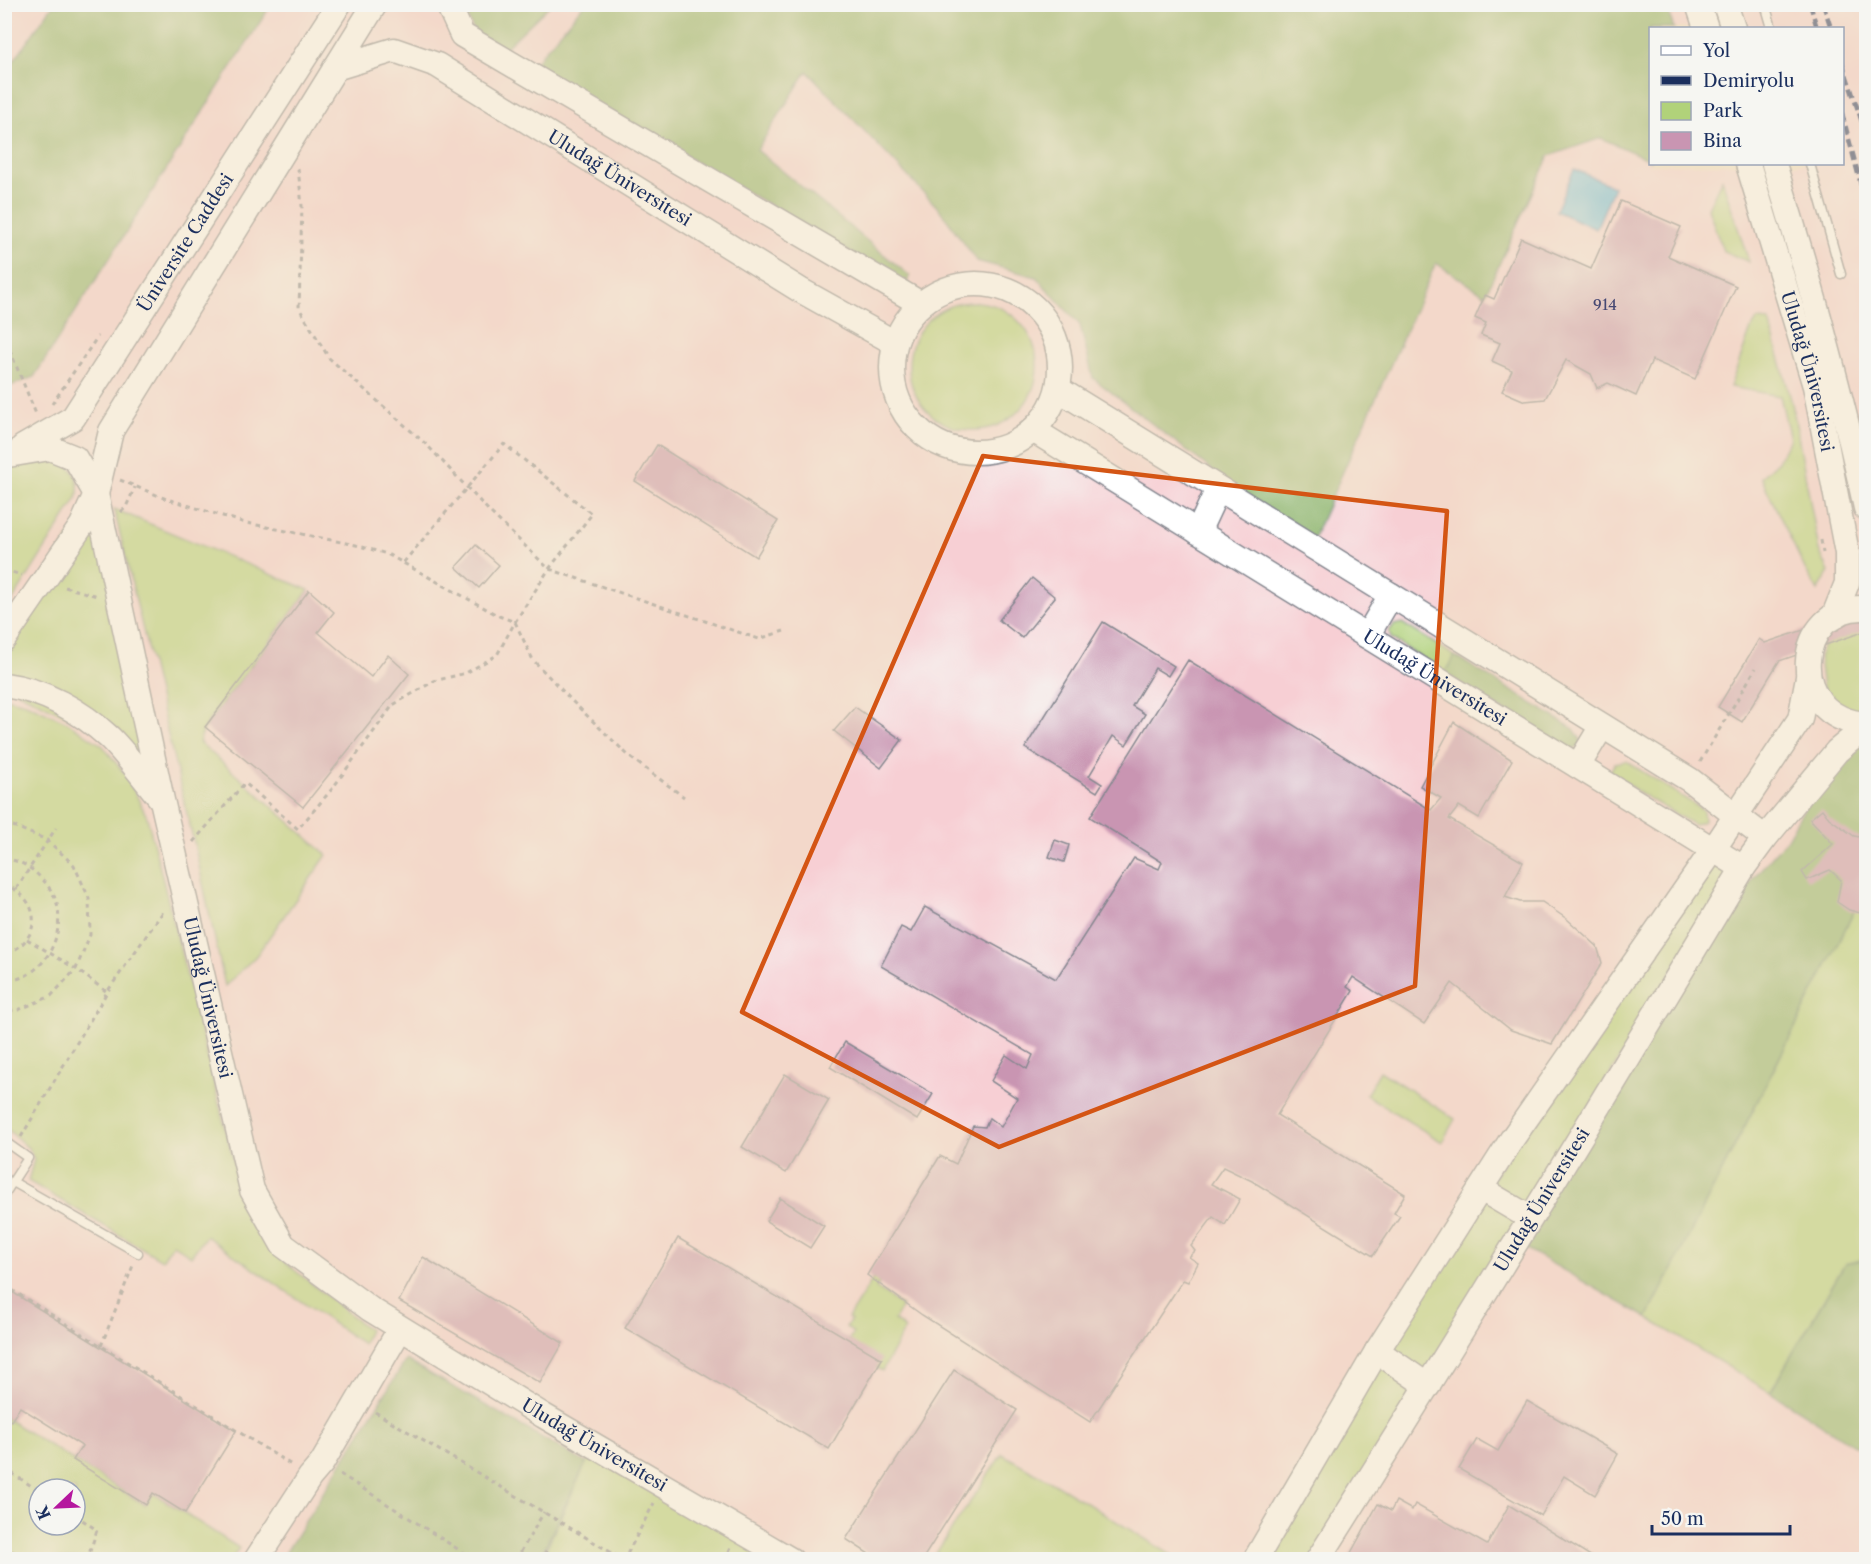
<svg xmlns="http://www.w3.org/2000/svg" width="1871" height="1564" font-family="'Libre Caslon Text',serif">
<style>
.built{fill:#f7cfd4;fill-rule:evenodd}
.green{fill:#b1d27a;stroke:#66806c;stroke-width:1.5;fill-rule:evenodd}
.forest{fill:#8cb46a;stroke:#547264;stroke-width:1.5}
.water{fill:#65bbe2;stroke:#4075a0;stroke-width:1.5}
.building{fill:#c995b2}
.lines{fill:none;stroke-linecap:round;stroke-linejoin:round}
.lane-casing{stroke:#868890;stroke-width:11}
.secondary-casing{stroke:#868890;stroke-width:27}
.path{stroke:#868890;stroke-width:3;stroke-dasharray:4.5 4.5;stroke-linecap:butt}
.lane{stroke:#fff;stroke-width:8}
.secondary{stroke:#fff;stroke-width:24}
.rail{stroke:#1b2f5e;stroke-width:4.5;stroke-dasharray:9 4.5;stroke-linecap:butt}
.marked{fill:none;stroke:#d45514;stroke-width:4.5;stroke-linejoin:round}
.labels{text-anchor:middle;dominant-baseline:central;stroke-width:4.5;stroke-linejoin:round;paint-order:stroke}
.number-label{font-size:15px;fill:#464873}
.street-label{font-size:18px;fill:#1b2f5e;stroke:#f6f6f2}
</style>
<rect width="100%" height="100%" fill="#f6f6f2"/>
<filter id="ink" filterUnits="userSpaceOnUse"><feTurbulence type="fractalNoise" baseFrequency=".0167" numOctaves="2"/><feDisplacementMap in="SourceGraphic" scale="12" xChannelSelector="R" yChannelSelector="G"/><feConvolveMatrix kernelMatrix="1 2 1 2 8 2 1 2 1" color-interpolation-filters="sRGB"/></filter>
<filter id="wash" filterUnits="userSpaceOnUse"><feTurbulence type="fractalNoise" baseFrequency=".008" numOctaves="4" result="noise"/><feDisplacementMap in="SourceGraphic" scale="24" xChannelSelector="R" yChannelSelector="G"/><feGaussianBlur stdDeviation="1.35" result="paint"/><feColorMatrix in="noise" values="0 0 0 0 0 0 0 0 0 0 0 0 0 0 0 0 0 1.4 0 .05"/><feComposite in="paint" operator="in"/></filter>
<g filter="url(#wash)">
<rect width="100%" height="100%" fill="#f0e0c1"/>
<path class="built" d="M5,5H1866V1559L5,1560ZM1650,28H1842V164H1650ZM39,1489H75V1525H39Z"/>
<g class="green">
<polygon points="1722,179 1749,262 1723,251 1708,208"/>
<circle cx="973" cy="366" r="64"/>
<polygon points="1757,320 1769,321 1792,403 1819,550 1829,572 1818,591 1805,569 1761,477 1778,461 1790,439 1780,396 1730,387 1751,329"/>
<path d="M50,448C66,463 83,473 77,498L5,613V461Z"/>
<polygon points="96,494 162,800 109,738 5,685 5,639"/>
<polygon points="114,509 309,590 205,726 199,742 327,855 256,956 225,986 195,847"/>
<polygon points="1866,619 1866,715 1846,711 1823,689 1819,657 1825,642"/>
<polygon points="1402,623 1455,656 1444,673 1391,638 1389,631 1394,625"/>
<polygon points="5,698 26,703 67,722 103,746 128,778 147,817 243,1199 276,1255 369,1330 363,1344 206,1236 191,1256 173,1244 162,1260 28,1181 34,1159 28,1148 5,1127"/>
<polygon points="1626,761 1703,810 1704,821 1694,825 1641,794 1610,771 1615,763"/>
<polygon points="1713,850 1732,872 1318,1559 1255,1560 1377,1351"/>
<polygon points="1866,888 1866,1259 1845,1264 1770,1392 1647,1318"/>
<polygon points="1380,1071 1455,1119 1442,1142 1366,1095"/>
<polygon points="942,1170 950,1172 876,1288 902,1306 894,1320 905,1329 882,1371 844,1348 853,1333 846,1327 851,1320 848,1318"/>
<path d="M4,1417L145,1505L153,1493L239,1548L232,1559H5ZM39,1489H75V1525H39Z"/>
<polygon points="600,1448 791,1559 559,1560 545,1551 586,1463"/>
<polygon points="1002,1454 1057,1485 1178,1559 932,1559"/>
</g>
<g class="forest">
<polygon points="584,4 1665,4 1674,28 1650,28 1650,160 1601,138 1549,156 1485,295 1436,263 1310,546 1093,378 1080,325 1036,277 977,261 940,210 807,71 757,150 910,276 906,285 532,66"/>
<polygon points="53,5 271,5 34,377 5,388 5,73"/>
<polygon points="462,5 550,5 502,51 476,36"/>
<polygon points="1455,656 1574,729 1581,740 1580,746 1567,752 1444,673"/>
<polygon points="1866,727 1866,888 1647,1318 1514,1242 1754,877 1786,840 1837,751"/>
<polygon points="1866,1259 1866,1453 1770,1392 1845,1264"/>
<polygon points="406,1360 586,1463 539,1559 281,1560"/>
</g>
<polygon class="water" points="1574,169 1614,187 1596,229 1556,211"/>
<g id="blocks">
<g class="building">
<polygon points="1621,201 1681,227 1668,256 1736,286 1695,379 1652,360 1636,396 1608,383 1597,388 1591,374 1566,360 1545,399 1525,401 1502,391 1512,370 1492,361 1500,343 1481,335 1486,323 1475,318 1485,295 1494,299 1521,238 1591,269"/>
<polygon points="657,445 778,521 756,557 635,481"/>
<polygon points="476,545 499,565 479,588 456,567"/>
<polygon points="1032,578 1055,597 1022,638 999,620"/>
<polygon points="309,590 334,612 318,632 371,677 388,655 409,674 303,807 205,727"/>
<polygon points="1866,609 1866,631 1779,661 1742,722 1718,707 1759,639 1765,643"/>
<polygon points="1103,622 1174,666 1168,676 1155,668 1132,706 1145,714 1126,745 1113,736 1089,776 1102,784 1097,792 1025,748"/>
<polygon points="1188,660 1431,810 1441,798 1420,786 1454,722 1512,760 1479,818 1459,806 1449,819 1523,862 1505,897 1520,902 1542,902 1567,919 1597,946 1602,963 1552,1044 1511,1030 1452,983 1424,1024 1353,977 1347,987 1353,991 1277,1115 1405,1194 1394,1213 1400,1216 1373,1256 1252,1181 1223,1167 1211,1184 1240,1199 1225,1225 1213,1217 1191,1246 1195,1251 1189,1257 1198,1263 1188,1282 1183,1280 1090,1422 922,1315 867,1275 940,1156 956,1164 973,1126 985,1127 989,1118 1001,1127 1017,1098 991,1081 1006,1055 1027,1069 1033,1055 881,966 901,927 911,932 925,907 1056,979 1134,858 1159,869 1162,862 1090,817"/>
<polygon points="855,707 902,740 881,768 834,731"/>
<polygon points="1822,809 1829,818 1854,836 1866,838 1866,905 1860,913 1849,910 1837,902 1841,880 1830,870 1807,880 1802,872 1833,844 1810,819"/>
<polygon points="1055,840 1069,845 1064,862 1049,857"/>
<polygon points="845,1042 933,1094 917,1120 830,1067"/>
<polygon points="785,1074 829,1100 786,1173 742,1147"/>
<polygon points="780,1198 824,1226 810,1248 766,1221"/>
<polygon points="678,1238 882,1359 829,1449 625,1328"/>
<polygon points="423,1257 563,1343 540,1383 399,1301"/>
<polygon points="4,1287 236,1431 185,1513 153,1493 146,1505 73,1460 82,1446 20,1407 11,1421 4,1417"/>
<polygon points="954,1370 1017,1410 922,1560 878,1560 846,1539"/>
<polygon points="1527,1401 1618,1454 1595,1495 1564,1476 1541,1516 1459,1469 1477,1439 1498,1451"/>
<polygon points="1396,1501 1412,1510 1415,1504 1487,1545 1509,1505 1597,1560 1347,1560 1378,1504 1391,1511"/>
<polygon points="545,1551 559,1560 539,1560"/>
</g>
</g>
</g>
<g filter="url(#ink)">
<use href="#blocks" fill-opacity="0" stroke="#868890" stroke-width="1.5"/>
<g class="lines">
<defs>
<g id="lane">
<polyline points="1765,4 1772,28"/>
<polyline points="1810,164 1841,274"/>
<polyline points="4,1141 28,1158 4,1195"/>
<polyline points="13,1182 138,1253"/>
</g>
<g id="secondary">
<polyline points="448,4 462,35 921,304"/>
<polyline points="1698,4 1706,28"/>
<polyline points="1725,4 1733,28"/>
<path id="s1" d="M335,68L394,50L437,65L800,290L895,343"/>
<path id="s2" d="M1748,164L1815,386L1847,553V583L1833,618"/>
<path d="M1774,164C1809,277 1841,391 1866,508"/>
<circle cx="976" cy="368" r="84"/>
<polyline points="1058,389 1690,780 1765,838"/>
<path id="s3" d="M1033,430L1743,868"/>
<path id="s4" d="M23,447L73,418L339,4"/>
<path id="s5" d="M8,455L50,448L75,458L96,494L162,800L252,1190L283,1245L370,1309L544,1416L791,1560"/>
<polyline points="1198,532 1218,489"/>
<path d="M1866,608C1794,604 1783,718 1866,724"/>
<polyline points="1367,636 1391,595"/>
<polyline points="4,639 82,525 96,494 111,431 375,4"/>
<path d="M4,685C44,690 81,711 110,738C128,756 144,779 160,798"/>
<polyline points="1578,766 1602,726"/>
<polyline points="1481,1189 1530,1218"/>
<polyline points="1377,1351 1428,1386"/>
<polyline points="256,1560 310,1477 322,1463 400,1329"/>
<polyline points="1255,1560 1377,1351 1512,1139 1713,850 1800,719 1808,677"/>
<path id="s6" d="M1318,1560C1463,1331 1604,1100 1743,868L1765,838L1837,751L1866,727"/>
</g>
</defs>
<use href="#lane" class="lane-casing"/>
<use href="#secondary" class="secondary-casing"/>
<g class="path">
<polyline points="298,168 302,206 299,308 329,358 427,445 491,513 549,569 759,639 784,631"/>
<polyline points="4,343 11,353 36,414"/>
<polyline points="52,404 98,336"/>
<polyline points="120,480 164,498 242,522 356,545 387,554 499,616 515,622 533,660 574,703 631,758 684,797"/>
<polyline points="121,512 126,507 135,487"/>
<polyline points="1821,540 1823,553"/>
<polyline points="4,570 22,575"/>
<polyline points="65,587 97,596"/>
<polyline points="1700,762 1756,668"/>
<polyline points="4,827 13,826 47,840 74,865 89,898 90,935 76,969 51,996 18,1010 4,1011"/>
<polyline points="193,842 245,783 298,829 332,789 393,705 434,681 466,673 497,655 515,622 549,569 592,514 504,444 403,563"/>
<path d="M4,859C16,859 29,866 37,874C47,883 56,895 58,909C63,941 41,980 4,981"/>
<path d="M4,884C43,900 43,940 4,955"/>
<polyline points="16,889 56,828"/>
<polyline points="27,939 76,969 107,992"/>
<polyline points="21,1137 107,992 165,909"/>
<polyline points="4,1285 293,1466"/>
<polyline points="101,1346 134,1263"/>
<polyline points="375,1412 624,1560 654,1503"/>
<polyline points="4,1468 39,1491"/>
<polyline points="340,1474 475,1560"/>
<polyline points="75,1515 97,1530 87,1560"/>
<polyline points="4,1547 29,1560"/>
<polyline points="516,1560 544,1512"/>
<polyline points="725,1560 731,1547"/>
</g>
<use href="#lane" class="lane"/>
<use href="#secondary" class="secondary"/>
<g class="rail">
<polyline points="1810,4 1817,28"/>
<polyline points="1823,4 1831,28"/>
<polyline points="1842,62 1866,134"/>
<polyline points="1842,113 1866,204"/>
</g>
</g>
</g>
<path d="M0 0H1871V1564H0ZM983,456L1447,511L1415,986L999,1147L742,1012Z" fill="#f0e0c1" fill-opacity=".55" fill-rule="evenodd"/>
<path class="marked" d="M983,456L1447,511L1415,986L999,1147L742,1012Z"/>
<g class="labels">
<g class="number-label">
<text x="1605" y="304">914</text>
</g>
<g class="street-label">
<text stroke="none"><textPath href="#s1" startOffset="322">Uludağ Üniversitesi</textPath></text>
<text stroke="none"><textPath href="#s4" startOffset="266">Üniversite Caddesi</textPath></text>
<text stroke="none"><textPath href="#s2" startOffset="216">Uludağ Üniversitesi</textPath></text>
<text stroke="none"><textPath href="#s3" startOffset="472">Uludağ Üniversitesi</textPath></text>
<text stroke="none"><textPath href="#s5" startOffset="627">Uludağ Üniversitesi</textPath></text>
<text stroke="none"><textPath href="#s6" startOffset="424">Uludağ Üniversitesi</textPath></text>
<text stroke="none"><textPath href="#s5" startOffset="1258">Uludağ Üniversitesi</textPath></text>
</g>
</g>
<rect width="1871" height="1564" fill="none" stroke="#f6f6f2" stroke-width="24"/>
<rect x="1649" y="27" width="195" height="138" fill="#f6f6f2" stroke="#9ea6b7" stroke-width="1.5"/>
<rect x="1661" y="46" width="30" height="9" fill="#ffffff" stroke="#9ea6b7" stroke-width="1.5"/>
<text x="1703" y="57" font-size="18" fill="#1b2f5e">Yol</text>
<rect x="1661" y="76" width="30" height="9" fill="#1b2f5e" stroke="#9ea6b7" stroke-width="1.5"/>
<text x="1703" y="87" font-size="18" fill="#1b2f5e">Demiryolu</text>
<rect x="1661" y="102" width="30" height="18" fill="#b1d27a" stroke="#9ea6b7" stroke-width="1.5"/>
<text x="1703" y="117" font-size="18" fill="#1b2f5e">Park</text>
<rect x="1661" y="132" width="30" height="18" fill="#c995b2" stroke="#9ea6b7" stroke-width="1.5"/>
<text x="1703" y="147" font-size="18" fill="#1b2f5e">Bina</text>
<g transform="translate(57 1507) rotate(247)"><circle r="28" fill="#f6f6f2" stroke="#9ea6b7" stroke-width="1.5"/>
<path d="M0-4.5L10 22L0 15L-10 22Z" fill="#b5179e"/>
<text y="-9" font-size="16" font-weight="bold" text-anchor="middle" fill="#1b2f5e">K</text>
</g>
<path d="M1652 1525v9h138v-9" fill="none" stroke="#1b2f5e" stroke-width="3"/>
<text x="1661" y="1525" font-size="18" fill="#1b2f5e" stroke="#f6f6f2" stroke-width="4.5" paint-order="stroke">50 m</text>
</svg>
